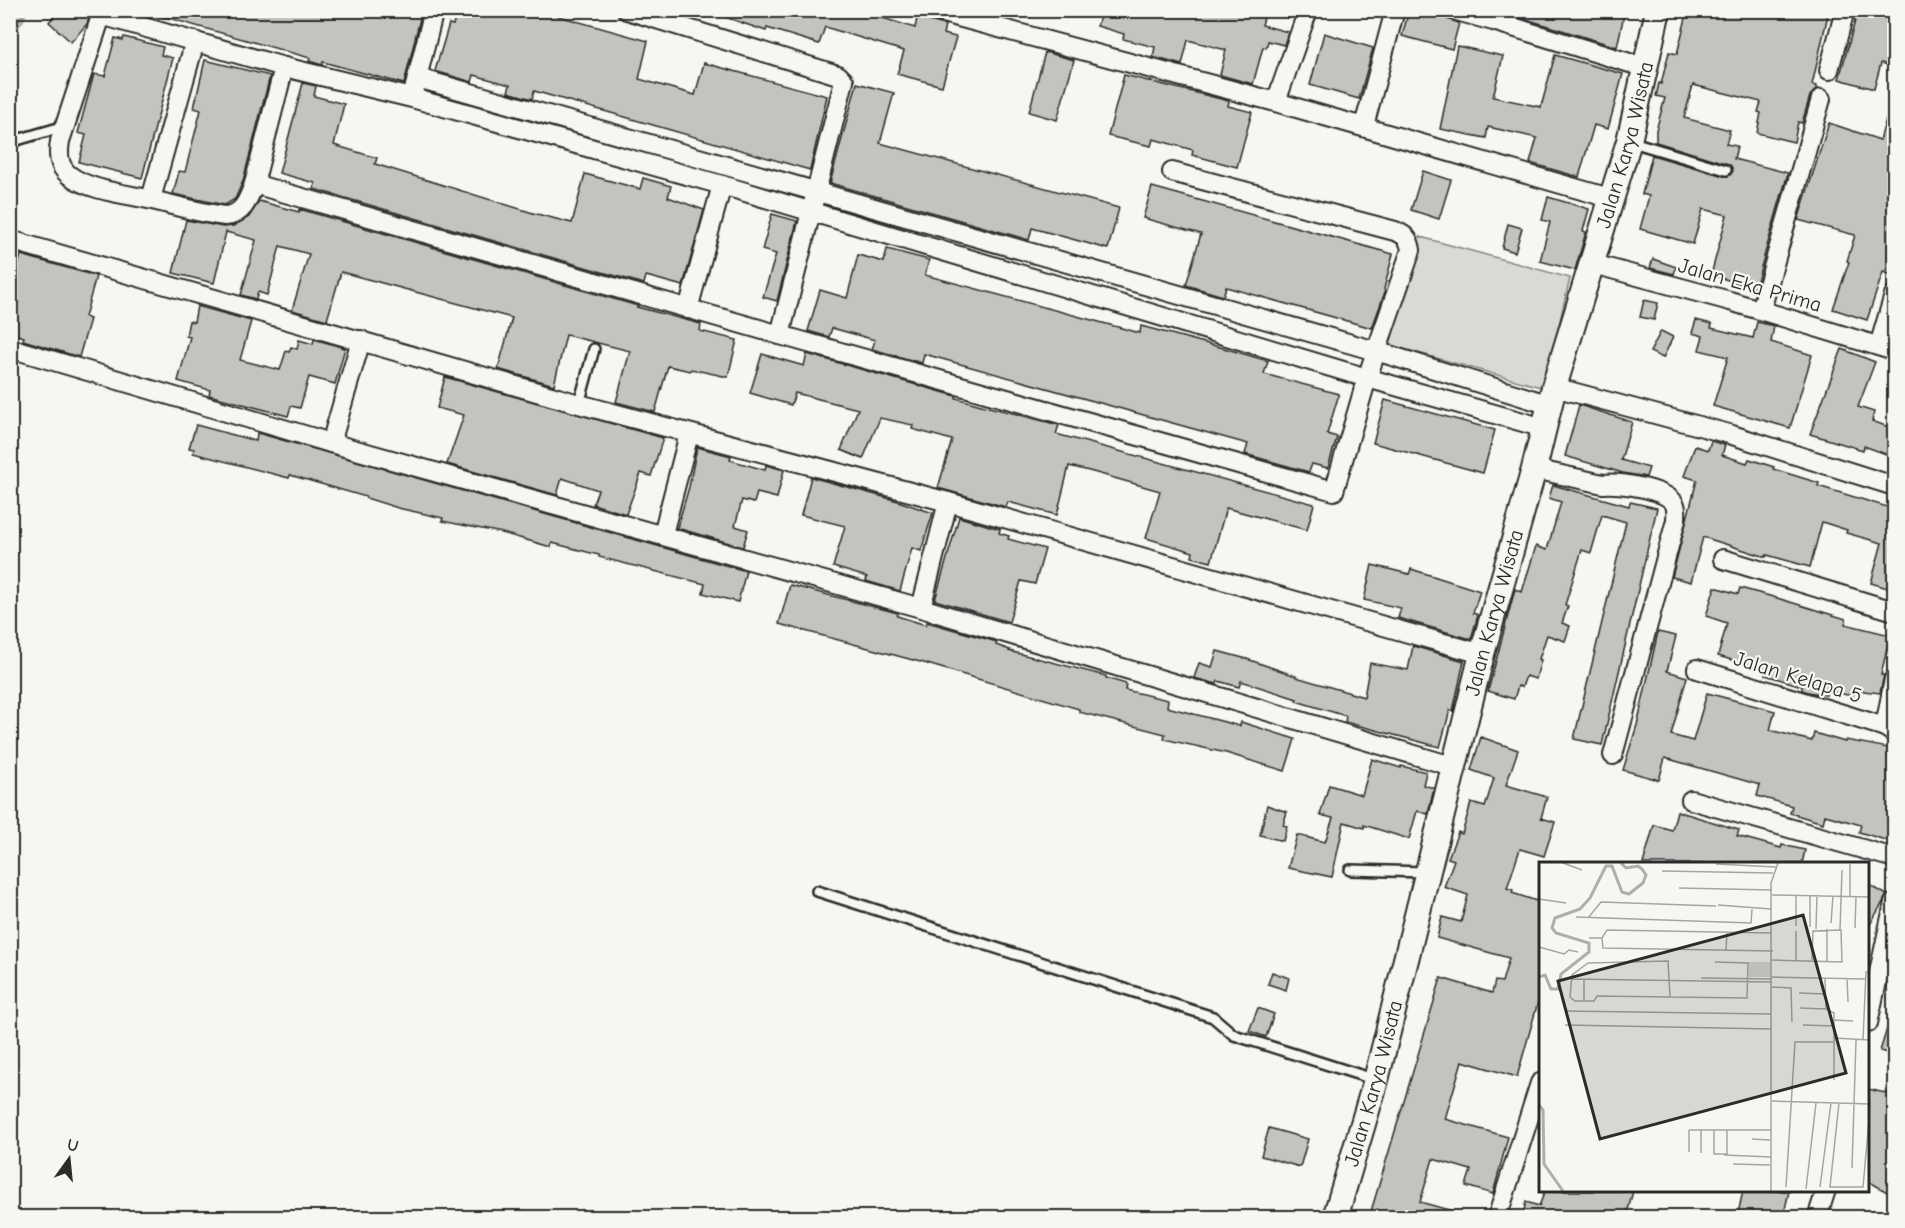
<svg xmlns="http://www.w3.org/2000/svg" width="1905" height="1228" font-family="'Comic Neue',sans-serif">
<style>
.green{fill:#d9d9d5;stroke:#828280;stroke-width:1.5}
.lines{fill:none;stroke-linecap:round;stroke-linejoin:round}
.river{stroke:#aeaeab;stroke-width:30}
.building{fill:#c3c3c0;stroke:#2b2b2b;stroke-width:1.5}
.service-casing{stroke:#2b2b2b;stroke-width:14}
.minor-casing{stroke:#2b2b2b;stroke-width:22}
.tertiary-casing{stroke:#2b2b2b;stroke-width:28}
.service{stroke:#f6f6f2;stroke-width:9}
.minor{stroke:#f6f6f2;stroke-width:18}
.tertiary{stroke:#f6f6f2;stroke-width:24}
.labels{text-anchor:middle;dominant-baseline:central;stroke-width:4.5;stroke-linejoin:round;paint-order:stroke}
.street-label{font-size:21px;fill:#2b2b2b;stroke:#f6f6f2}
.inset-river{fill:none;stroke:#aeaeab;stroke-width:3}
.inset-road{fill:none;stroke:#a5a5a2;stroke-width:1.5}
.view{fill:#2b2b2b;fill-opacity:0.15;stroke:#2b2b2b;stroke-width:3}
.inset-edge{fill:none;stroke:#2b2b2b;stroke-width:3}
</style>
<rect width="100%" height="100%" fill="#f6f6f2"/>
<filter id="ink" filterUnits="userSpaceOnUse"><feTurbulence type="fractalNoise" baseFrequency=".0167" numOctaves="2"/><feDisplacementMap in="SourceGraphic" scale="12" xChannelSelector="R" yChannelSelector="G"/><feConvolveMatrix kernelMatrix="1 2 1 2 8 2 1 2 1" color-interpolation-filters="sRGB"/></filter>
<g filter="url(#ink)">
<polygon class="green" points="1417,236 1570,278 1544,388 1390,345"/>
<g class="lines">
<polyline class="river" points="10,15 12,10"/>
</g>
<g class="building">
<polygon points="59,10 91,10 87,24 71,42 49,22"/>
<polygon points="154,10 422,10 404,84 323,62 322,65 309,61 310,58 154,14"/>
<polygon points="457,10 559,10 558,16 648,41 639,79 695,95 704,63 827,96 810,170 534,91 532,99 508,92 510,85 474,75 472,82 435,71 449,24 453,25"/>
<polygon points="713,10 857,10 915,28 918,13 929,21 945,25 943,34 956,37 942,86 897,74 904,51 825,27 819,44 767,28 766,31 713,13"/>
<polygon points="1102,10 1266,10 1262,25 1288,32 1284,45 1268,41 1266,48 1263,47 1253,84 1220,75 1226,50 1188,40 1182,65 1153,57 1155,47 1123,39 1124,34 1097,26"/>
<polygon points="1409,10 1420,10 1459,23 1452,49 1402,36"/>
<polygon points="1497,10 1625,10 1617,47"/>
<polygon points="1688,10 1829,10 1812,85 1817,86 1817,89 1810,96 1802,123 1798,122 1794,142 1757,133 1761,113 1758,112 1761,102 1693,85 1684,118 1730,130 1726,144 1737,146 1734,159 1788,173 1755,288 1711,275 1727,215 1703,209 1693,244 1640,229 1649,196 1642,194 1652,155 1724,176 1730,175 1733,171 1731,166 1728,164 1656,142 1656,130 1665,98 1656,96 1659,83 1661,84 1669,52 1677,54"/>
<polygon points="1858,10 1894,10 1894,67 1881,63 1874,89 1839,79"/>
<polygon points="1324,33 1373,48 1359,99 1310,85"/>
<polygon points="124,37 163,47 161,55 173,58 142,178 79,162 86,135 78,133 94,74 105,76 115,38 123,40"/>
<polygon points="1457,46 1503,56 1493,97 1541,107 1555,55 1623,74 1608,129 1594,125 1579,177 1530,163 1537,138 1488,127 1486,138 1440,129"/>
<polygon points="1045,52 1074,60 1057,120 1029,112"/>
<polygon points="205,60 270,76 243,181 235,199 225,205 173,194 179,171 185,172 201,110 194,108"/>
<polygon points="1124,75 1229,101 1228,106 1252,112 1237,167 1192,155 1193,150 1153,139 1151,146 1108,136"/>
<polygon points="303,83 316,86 314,96 344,104 334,145 377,158 375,164 533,213 572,223 585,174 640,189 643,178 671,186 668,197 704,210 683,286 646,276 644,284 314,189 315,183 279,173"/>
<polygon points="857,83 894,93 880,143 1119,208 1108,249 1032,228 1029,240 830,183"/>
<polygon points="1891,102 1894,102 1894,276 1883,272 1867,320 1833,309 1849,262 1847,261 1855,235 1798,220 1829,123 1880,140"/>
<polygon points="1423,171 1451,180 1439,219 1411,210"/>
<polygon points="1152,187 1393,254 1384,289 1385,292 1372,328 1226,287 1223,296 1186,285 1201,234 1143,218"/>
<polygon points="1548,197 1589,209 1583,231 1586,232 1575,270 1540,261 1550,222 1542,220"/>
<polygon points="259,201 299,212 299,209 638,306 637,307 701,324 700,331 737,340 728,377 691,369 690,371 668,366 655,412 616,402 630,351 566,335 554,385 498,369 512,318 341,272 327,320 292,310 309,254 280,246 267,295 258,292 256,299 241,295 256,240 226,232 214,283 173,273 186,220 223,227 233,226 249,217"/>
<polygon points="772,214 797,221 777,301 763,297 776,254 762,250"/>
<polygon points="1508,224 1522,228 1515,252 1502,248"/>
<polygon points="887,249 929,260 925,275 1140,333 1141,326 1227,349 1268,361 1264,374 1339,394 1327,434 1337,437 1328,468 1312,464 1309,472 1245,454 1248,444 924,354 922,363 872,349 875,340 832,328 829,337 808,331 820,290 847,298 858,255 884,262"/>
<polygon points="21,255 96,276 85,317 90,319 79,357 23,340 24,337 10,333 10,293"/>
<polygon points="1653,259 1676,267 1674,274 1650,268"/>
<polygon points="1644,300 1658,303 1654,320 1640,317"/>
<polygon points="197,306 251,321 240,360 280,370 286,351 289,352 291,347 297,349 299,340 313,344 314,339 345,348 335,384 309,377 300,408 291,406 288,416 209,395 210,390 178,381 190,337 186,336 189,321 194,322"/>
<polygon points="1696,320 1712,324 1711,328 1753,338 1757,322 1774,326 1771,342 1812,355 1790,428 1713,406 1728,357 1699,350 1703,336 1692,333"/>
<polygon points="1661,331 1673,337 1663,358 1650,352"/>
<polygon points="1842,349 1875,362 1858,407 1874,412 1872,421 1894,429 1894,457 1864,446 1863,450 1810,434"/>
<polygon points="762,354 804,366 807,354 956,396 956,398 981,405 1059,425 1056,434 1314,504 1307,530 1226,508 1211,562 1192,557 1193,552 1146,538 1160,491 1093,472 1069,466 1057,515 1008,502 1006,507 938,488 952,440 912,429 913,425 880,418 863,459 841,450 858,409 795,393 791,405 750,393"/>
<polygon points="445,377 663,438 651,476 641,473 626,514 593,504 598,490 562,478 557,495 447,464 464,415 437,408"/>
<polygon points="1385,400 1495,430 1483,473 1373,443"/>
<polygon points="1579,405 1632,422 1621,460 1649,468 1646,477 1623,473 1565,456"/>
<polygon points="196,425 256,441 257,433 261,434 746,571 738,602 703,593 705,584 599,557 599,555 552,543 551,547 502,533 442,521 443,518 398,508 366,498 366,497 290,475 289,478 193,453 194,449 189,448"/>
<polygon points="1711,441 1725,445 1722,455 1747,463 1749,459 1774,467 1773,469 1819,483 1818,486 1894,509 1894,590 1871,583 1882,543 1846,533 1847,530 1822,522 1810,567 1767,555 1766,557 1703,537 1691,582 1672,577 1697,480 1684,476 1695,446 1708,450"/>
<polygon points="697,447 731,456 730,460 765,470 766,465 784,470 777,498 757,493 754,503 742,500 735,526 748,530 743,547 677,528 689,487"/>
<polygon points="811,477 898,501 933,513 921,551 912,548 900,591 866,581 867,577 833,567 845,526 801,515"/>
<polygon points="1553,485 1629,506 1630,502 1657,508 1602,745 1574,739 1626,522 1602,515 1591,553 1582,550 1565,605 1568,606 1562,623 1570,626 1565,641 1547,635 1539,659 1541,660 1536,679 1526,676 1522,687 1518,686 1514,699 1488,691 1515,589 1522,592 1536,546 1547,550 1561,502 1549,498"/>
<polygon points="959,517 1000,529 999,533 1009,536 1008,539 1045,549 1035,584 1021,581 1009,622 935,600"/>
<polygon points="1372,565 1409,574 1411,569 1480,591 1473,613 1478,615 1471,639 1398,618 1401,608 1364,600"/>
<polygon points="790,585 894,612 898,613 897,616 926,625 927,622 997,642 996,645 1010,650 1009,651 1106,676 1106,678 1126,684 1125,690 1168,700 1167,707 1240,726 1241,722 1295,739 1285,771 1226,753 1164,739 1165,734 1079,712 1079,709 924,663 779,624"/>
<polygon points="1715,587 1738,594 1740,588 1777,598 1846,619 1845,624 1890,635 1881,675 1884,675 1880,693 1855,690 1853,696 1826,691 1826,695 1808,692 1802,690 1802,686 1765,675 1766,670 1718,656 1727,623 1706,616"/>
<polygon points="1658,632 1676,636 1667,671 1687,677 1671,735 1693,741 1707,693 1775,711 1770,730 1812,741 1814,733 1845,742 1846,740 1894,749 1894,833 1892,842 1859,832 1861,825 1825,815 1823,823 1790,813 1792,806 1757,796 1760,785 1665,758 1659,780 1623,770 1637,725"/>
<polygon points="1413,646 1464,661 1453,711 1450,710 1440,747 1345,722 1346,716 1296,701 1297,699 1241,681 1239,687 1218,681 1217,684 1194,678 1199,663 1212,667 1217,651 1247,659 1296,676 1296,677 1364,697 1370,663 1408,670"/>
<polygon points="1481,737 1518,750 1506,785 1547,797 1541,818 1555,822 1544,856 1520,849 1507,888 1513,890 1512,893 1540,902 1540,995 1517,1077 1462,1061 1445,1119 1508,1137 1493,1194 1466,1186 1471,1170 1433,1159 1420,1202 1460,1213 1460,1218 1369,1218 1441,978 1492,993 1495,981 1502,982 1509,958 1437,938 1442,917 1461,922 1468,895 1444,887 1454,860 1448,858 1458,832 1462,834 1471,803 1485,807 1494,778 1471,770"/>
<polygon points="1372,759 1401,768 1401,766 1426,772 1423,785 1434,788 1428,814 1417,811 1409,839 1364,825 1364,828 1344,822 1332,877 1288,868 1297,835 1325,842 1333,818 1320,815 1329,785 1362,795"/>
<polygon points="1267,805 1287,812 1283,825 1287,826 1283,841 1260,835"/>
<polygon points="1677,811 1739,830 1737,836 1781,848 1782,845 1805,850 1802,864 1643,864 1654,825 1672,830"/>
<polygon points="1868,884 1887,895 1868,928"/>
<polygon points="1272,972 1289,978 1286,990 1268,984"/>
<polygon points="1258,1008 1274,1014 1266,1037 1249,1031"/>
<polygon points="1892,1013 1894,1013 1894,1055 1880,1051"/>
<polygon points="1868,1089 1894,1095 1894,1196 1868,1181"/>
<polygon points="1269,1128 1308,1139 1300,1167 1261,1156"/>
<polygon points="1545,1191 1633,1191 1626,1218 1522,1218 1526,1202 1539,1206"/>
<polygon points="1743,1191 1789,1191 1783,1218 1737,1218"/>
</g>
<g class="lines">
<defs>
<g id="service">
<polyline points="1629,141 1726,170"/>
<polyline points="10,142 65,126"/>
<polyline points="579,404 594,349"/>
<polyline points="1350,870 1426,872"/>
<polyline points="817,891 1213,1017 1234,1035 1376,1080"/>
</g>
<g id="minor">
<path d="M103,10L60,141C58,154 58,166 69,175C88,190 125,194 148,199C174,205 199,213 225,216C243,215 248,200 254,184L780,335L1334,491L1367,378L1411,250C1409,238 1405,235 1395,231L1172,172"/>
<polyline points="627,10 838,75 844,81 780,335"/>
<polyline points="932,10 1276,102 1613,199"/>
<polyline points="1453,10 1493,21 1646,68"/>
<polyline points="101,15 284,67 412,98 722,185 1367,378 1544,428"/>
<polyline points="1829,70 1845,10"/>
<polyline points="418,78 1376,351 1550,405"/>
<polyline points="414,90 434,10"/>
<polyline points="1276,102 1308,10"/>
<polyline points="1364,126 1395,10"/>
<polyline points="254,184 284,67"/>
<polyline points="151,199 195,41"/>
<polyline points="10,240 579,404 948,502 1482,654"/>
<polyline points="1593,264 1730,301 1894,351"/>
<polyline points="688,309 722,185"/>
<polyline points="1761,310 1821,99"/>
<polyline points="1879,346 1894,295"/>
<polyline points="10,348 331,443 921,608 1455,767"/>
<polyline points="1554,387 1729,434 1894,486"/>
<polyline points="331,443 361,340"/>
<path d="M1534,469L1603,484C1618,482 1669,489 1675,505C1677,509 1676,516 1676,520L1613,755"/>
<polyline points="663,534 689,434"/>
<polyline points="1723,559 1894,611"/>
<polyline points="921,608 948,502"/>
<polyline points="1697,669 1885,727"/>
<polyline points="1894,679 1885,727 1894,733"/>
<polyline points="1691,800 1894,858"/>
<polyline points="1868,1023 1894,903"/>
<polyline points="1497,1218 1540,1083"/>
<polyline points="1817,1218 1826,1190"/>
</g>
<g id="tertiary">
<path id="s1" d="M1335,1218L1376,1080L1482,654L1534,469L1554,387L1629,141L1658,10"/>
</g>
</defs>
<use href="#service" class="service-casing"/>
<use href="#minor" class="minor-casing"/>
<use href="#tertiary" class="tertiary-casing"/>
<use href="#service" class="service"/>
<use href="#minor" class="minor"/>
<use href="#tertiary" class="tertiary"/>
</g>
</g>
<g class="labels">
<g class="street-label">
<text stroke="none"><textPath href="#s1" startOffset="1112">Jalan Karya Wisata</textPath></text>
<text transform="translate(1750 285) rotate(16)">Jalan Eka Prima</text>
<text stroke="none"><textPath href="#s1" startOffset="626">Jalan Karya Wisata</textPath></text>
<text transform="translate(1798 677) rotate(17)">Jalan Kelapa 5</text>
<text stroke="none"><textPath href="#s1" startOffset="140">Jalan Karya Wisata</textPath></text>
</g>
</g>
<g transform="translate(1539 862)">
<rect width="330" height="330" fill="#f6f6f2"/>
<path d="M210,100H231V115H210Z" fill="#d9d9d5"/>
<path class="inset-river" d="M0,115L6,113L12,127H19L22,112L50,90V81L17,71L13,66L16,56L41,47L51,36L67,4H73L83,30L90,32L104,21L107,13L103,7L99,4L87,6L82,1M0,243L4,248L5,302L24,329"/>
<path class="inset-road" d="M24,1L43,8M177,2L237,5M123,9L234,11M140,26L233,28M233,33L330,35M311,34V2M0,37L27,41M179,43L232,47M37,55L212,61L213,47M49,56L62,40L177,44M292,61L294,34M257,64V33M271,65V33M316,66L317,34M277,67L278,33M288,67V100M301,68L303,8M50,76H63L68,68L233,71M63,76L64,86L234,89M0,85L25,92L30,88L39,90M187,88L188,70M233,98L303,100L302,68L274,69L273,98M257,98V69M233,115L326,117M162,116L233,117M286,116L287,147L295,151V218M308,116L309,140M32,117L233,120M233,125L252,126L253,160M260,131L286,132M131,135L129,99L49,101L33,113L31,135L36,139H55L58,134L131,135L208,136L209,101L176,100M45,139V117M261,146L287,147M26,149L232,152M295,158L314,159M26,163L233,167M264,163L294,164M295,176L330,178M324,178L327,110H330M233,239L330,242M300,241L291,325H324L330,258M162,267V291M175,267V292H188V268M150,268H232M213,277L231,278M150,290V268M185,293L232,295M194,302L231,303M313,306L317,178M247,325L256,180H295M281,325L292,241M267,327L277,241M232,329V21L239,1"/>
<path class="view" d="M264,53L307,211L61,277L19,119Z"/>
<rect width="330" height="330" class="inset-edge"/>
</g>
<rect width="1905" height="1228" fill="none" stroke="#f6f6f2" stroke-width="36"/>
<rect x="18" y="18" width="1869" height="1192" fill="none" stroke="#2b2b2b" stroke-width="2" filter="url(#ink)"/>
<g transform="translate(69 1159) rotate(15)" stroke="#f6f6f2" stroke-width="4.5" paint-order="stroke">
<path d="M0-4.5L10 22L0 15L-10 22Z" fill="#2b2b2b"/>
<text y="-9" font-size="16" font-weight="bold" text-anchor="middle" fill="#2b2b2b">U</text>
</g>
</svg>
